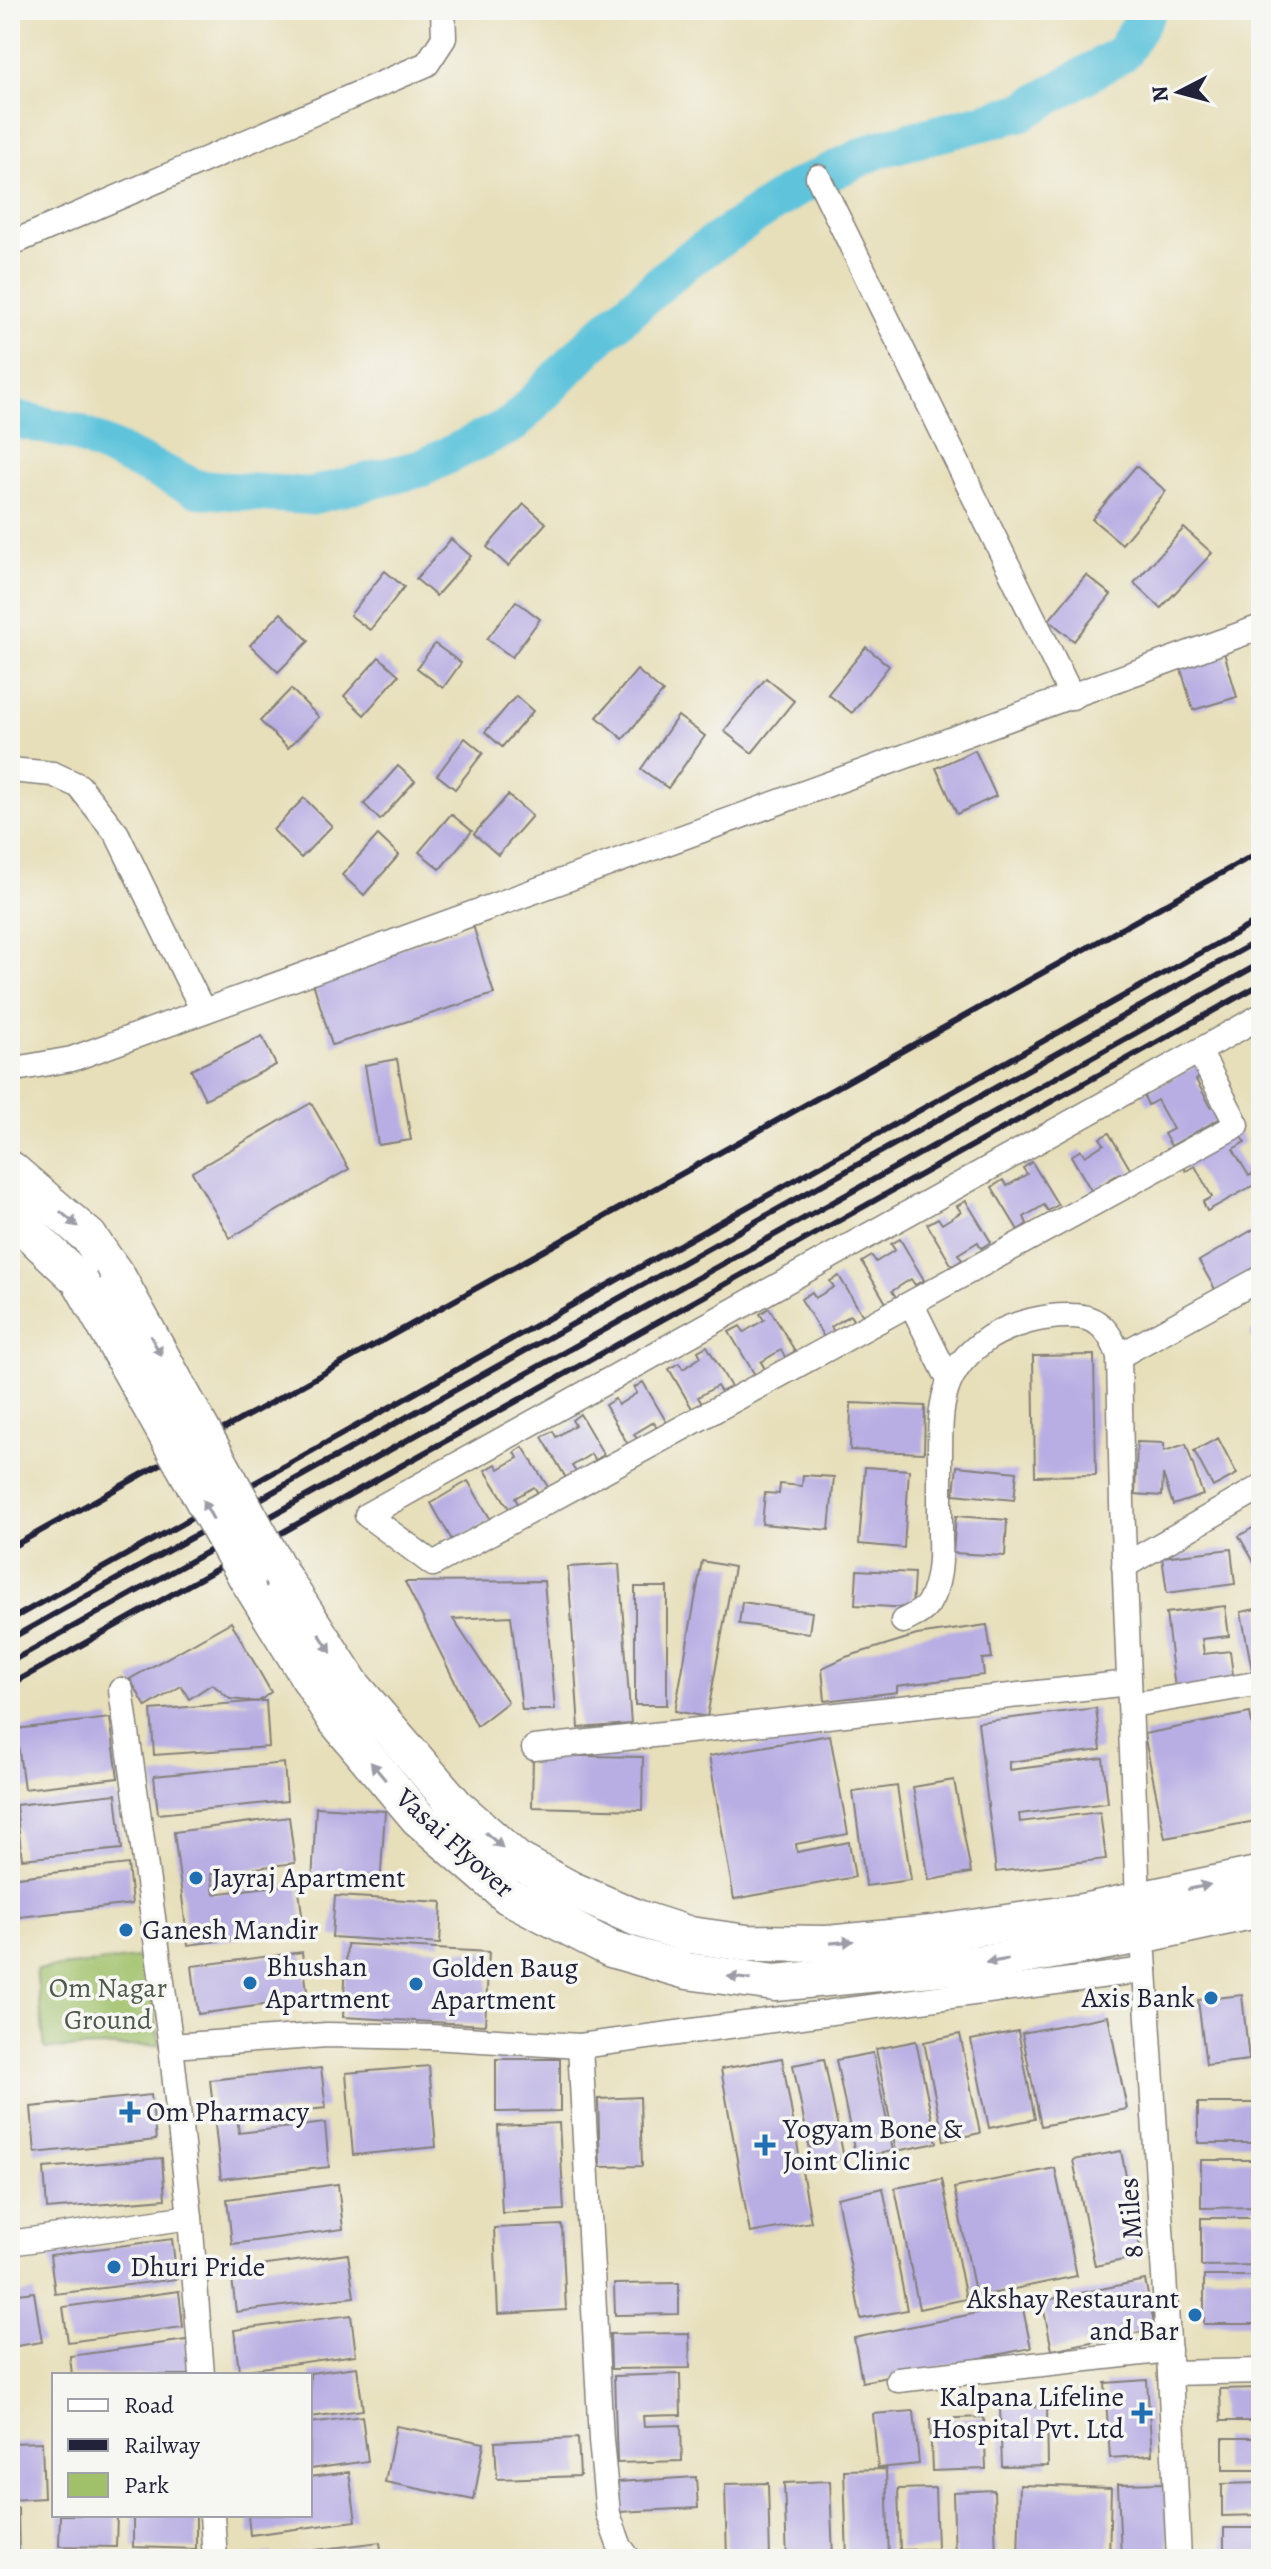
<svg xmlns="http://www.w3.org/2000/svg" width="1271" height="2569" font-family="Alegreya,serif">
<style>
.green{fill:#a0c16a;stroke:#617252;stroke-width:2}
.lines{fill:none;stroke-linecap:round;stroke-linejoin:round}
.river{stroke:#5ec4db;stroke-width:38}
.building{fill:#b8aee3}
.minor-casing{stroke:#84807a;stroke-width:27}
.primary-casing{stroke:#84807a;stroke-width:39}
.minor{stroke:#fff;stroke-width:24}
.primary{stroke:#fff;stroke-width:36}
.rail{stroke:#22223b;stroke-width:6}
.primary-bridge-casing{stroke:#84807a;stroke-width:39;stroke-linecap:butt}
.primary-bridge{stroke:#fff;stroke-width:36}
.oneway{fill:#9c9ca7}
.poi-dot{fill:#1f6fb2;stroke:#f6f6f2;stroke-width:3}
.labels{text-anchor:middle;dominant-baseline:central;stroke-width:7;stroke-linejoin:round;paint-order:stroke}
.street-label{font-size:28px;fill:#22223b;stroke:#f6f6f2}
.poi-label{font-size:28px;fill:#22223b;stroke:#f6f6f2;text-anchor:start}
.park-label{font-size:28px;fill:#4e5a4b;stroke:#f6f6f2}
</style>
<rect width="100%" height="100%" fill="#f6f6f2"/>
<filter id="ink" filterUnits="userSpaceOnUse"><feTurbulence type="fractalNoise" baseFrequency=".0125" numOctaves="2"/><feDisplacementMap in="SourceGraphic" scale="16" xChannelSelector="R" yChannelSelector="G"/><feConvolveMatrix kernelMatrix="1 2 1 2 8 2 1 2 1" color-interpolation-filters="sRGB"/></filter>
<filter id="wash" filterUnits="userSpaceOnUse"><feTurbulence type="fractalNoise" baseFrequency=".006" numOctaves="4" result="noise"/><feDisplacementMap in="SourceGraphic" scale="32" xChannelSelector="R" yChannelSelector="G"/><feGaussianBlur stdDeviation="1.8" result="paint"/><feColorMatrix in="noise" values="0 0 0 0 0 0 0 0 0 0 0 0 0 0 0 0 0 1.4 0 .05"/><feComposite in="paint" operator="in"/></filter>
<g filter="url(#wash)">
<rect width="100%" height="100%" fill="#e7dfba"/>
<polygon class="green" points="145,1957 160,2045 45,2049 36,1970"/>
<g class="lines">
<polyline class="river" points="10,418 75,432 198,489 310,496 422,468 513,424 595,340 685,262 798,187 879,149 1022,112 1123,53 1148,10"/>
</g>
<g id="blocks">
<g class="building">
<polygon points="1136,466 1166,491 1122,544 1092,519"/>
<polygon points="524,504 546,523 508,566 487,547"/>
<polygon points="1184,528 1212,553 1161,608 1134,583"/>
<polygon points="451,539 471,556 436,596 416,579"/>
<polygon points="385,571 404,587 370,630 350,615"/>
<polygon points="1086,575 1111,595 1074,641 1049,620"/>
<polygon points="516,601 540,619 512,657 487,639"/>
<polygon points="281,613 309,641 278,672 250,645"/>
<polygon points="435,644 461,663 443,688 417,668"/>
<polygon points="866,647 889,666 852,713 828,694"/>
<polygon points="1223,649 1237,697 1193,710 1179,662"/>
<polygon points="379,657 399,675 364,715 344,696"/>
<polygon points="637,670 663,692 623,739 597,717"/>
<polygon points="766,678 794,701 752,753 724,731"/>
<polygon points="291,689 319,717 288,748 260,721"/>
<polygon points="516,696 533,711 502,747 485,732"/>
<polygon points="678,716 705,736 668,788 641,769"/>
<polygon points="465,738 483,753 455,789 437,775"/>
<polygon points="975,750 996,796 957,814 936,768"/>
<polygon points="398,766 415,781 380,820 364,804"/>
<polygon points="508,795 532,816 498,855 474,834"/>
<polygon points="304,798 332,826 301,858 273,830"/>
<polygon points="451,814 472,831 440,869 419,852"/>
<polygon points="378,835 399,855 364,895 342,875"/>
<polygon points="473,925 494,994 332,1045 311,976"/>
<polygon points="262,1036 276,1065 205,1099 191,1070"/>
<polygon points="397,1059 411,1140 378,1145 365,1065"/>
<polygon points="1199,1064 1205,1075 1196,1080 1211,1107 1220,1102 1226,1115 1171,1146 1164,1134 1173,1129 1157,1100 1148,1105 1143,1094"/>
<polygon points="311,1103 349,1169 230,1238 192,1172"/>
<polygon points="1237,1128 1245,1142 1233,1149 1249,1176 1260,1170 1261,1181 1207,1211 1203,1202 1212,1197 1195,1166 1186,1171 1180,1160"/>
<polygon points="1109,1133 1133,1174 1124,1179 1120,1173 1101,1185 1104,1191 1095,1197 1071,1156 1081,1150 1085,1156 1104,1144 1100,1138"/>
<polygon points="1032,1162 1058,1205 1048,1211 1044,1205 1024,1217 1027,1224 1018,1230 992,1187 1003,1180 1007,1186 1027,1174 1023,1168"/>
<polygon points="966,1201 991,1242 981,1248 978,1242 958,1254 962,1260 952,1266 927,1224 938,1218 942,1224 961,1212 957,1206"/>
<polygon points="1261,1225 1261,1274 1220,1298 1199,1261"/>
<polygon points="900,1239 924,1280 915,1285 911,1279 892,1291 896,1297 886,1303 862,1262 872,1256 876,1262 895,1250 891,1244"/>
<polygon points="839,1276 863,1316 854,1322 850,1315 831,1327 835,1333 825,1339 801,1299 812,1292 815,1298 834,1287 830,1281"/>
<polygon points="769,1308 795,1351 785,1357 781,1350 761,1362 765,1369 755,1375 729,1332 740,1326 744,1332 764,1320 760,1314"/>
<polygon points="1261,1327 1261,1356 1250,1333"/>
<polygon points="707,1346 731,1387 721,1392 717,1386 698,1397 702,1404 693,1410 669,1369 679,1363 683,1369 701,1357 698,1351"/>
<polygon points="1094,1355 1096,1475 1035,1476 1033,1356"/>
<polygon points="643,1382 667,1423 657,1429 654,1422 634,1434 638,1440 629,1446 605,1405 615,1399 618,1405 637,1393 634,1388"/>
<polygon points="851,1403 925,1406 924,1453 850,1450"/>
<polygon points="580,1414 604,1455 595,1460 591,1454 572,1466 576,1472 566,1478 542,1437 553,1431 556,1437 575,1425 572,1420"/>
<polygon points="1218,1438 1237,1474 1213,1487 1194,1451"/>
<polygon points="1137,1442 1164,1443 1164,1451 1186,1444 1203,1495 1173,1505 1163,1474 1162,1496 1135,1494"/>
<polygon points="523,1447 548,1487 538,1493 534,1487 515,1498 519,1505 510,1510 485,1470 496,1464 499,1469 518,1458 515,1452"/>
<polygon points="957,1466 1017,1472 1014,1500 954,1494"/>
<polygon points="865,1467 909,1470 904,1548 859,1544"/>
<polygon points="803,1475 834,1477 829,1530 762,1524 765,1493 779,1494 780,1484 802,1486"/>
<polygon points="468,1481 491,1520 453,1542 431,1503"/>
<polygon points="956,1516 1007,1520 1005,1556 953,1553"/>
<polygon points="1261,1523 1261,1574 1239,1536"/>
<polygon points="1231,1549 1235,1584 1167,1593 1162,1557"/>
<polygon points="702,1561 734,1567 707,1717 675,1711"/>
<polygon points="619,1564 631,1724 579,1728 568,1567"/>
<polygon points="857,1570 914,1573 912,1608 855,1605"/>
<polygon points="544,1581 555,1710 522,1710 511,1616 453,1619 508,1702 477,1726 405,1582"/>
<rect x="635" y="1587" width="32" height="118"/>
<polygon points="742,1602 812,1612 809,1633 739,1624"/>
<polygon points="1225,1606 1229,1636 1202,1639 1204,1654 1230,1651 1234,1683 1175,1689 1166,1613"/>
<polygon points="1261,1608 1261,1673 1253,1675 1241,1612"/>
<polygon points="231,1622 271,1692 258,1702 230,1699 212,1684 189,1699 181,1686 146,1707 130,1679"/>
<polygon points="987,1625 992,1658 982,1659 984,1675 897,1686 897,1692 825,1701 822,1668 846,1657 917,1635"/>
<polygon points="262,1701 266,1701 269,1747 154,1755 151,1710"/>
<polygon points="1096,1708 1101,1750 1009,1762 1009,1770 1103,1758 1108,1803 1019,1814 1020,1822 1100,1812 1106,1859 996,1872 978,1722"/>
<polygon points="1250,1713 1261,1768 1261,1820 1165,1838 1144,1734"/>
<polygon points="110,1718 118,1778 24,1789 16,1729"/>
<polygon points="830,1735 848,1834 796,1844 797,1852 849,1842 855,1877 734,1899 709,1756"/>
<polygon points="533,1755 643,1757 642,1810 532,1807"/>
<polygon points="284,1763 287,1801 158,1814 154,1776"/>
<polygon points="954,1780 971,1873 929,1880 913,1787"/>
<polygon points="897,1786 911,1880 866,1886 853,1792"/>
<polygon points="116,1794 122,1849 22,1859 16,1805"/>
<polygon points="316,1807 385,1811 380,1887 312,1883"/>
<polygon points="289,1817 295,1863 211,1874 214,1894 298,1883 304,1930 188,1945 174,1832"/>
<polygon points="128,1864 132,1904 11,1918 10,1878"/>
<polygon points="335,1896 442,1902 440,1944 332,1937"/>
<polygon points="347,1944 489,1952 485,2025 343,2017"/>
<polygon points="302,1952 308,1999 198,2014 192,1966"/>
<polygon points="1242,1995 1249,2060 1206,2065 1198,2000"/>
<polygon points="1108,2016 1127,2109 1041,2126 1022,2033"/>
<polygon points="1018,2031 1035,2119 989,2128 971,2040"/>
<polygon points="960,2034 980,2133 944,2141 924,2042"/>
<polygon points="916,2041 937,2143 896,2151 876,2049"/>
<polygon points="873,2053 893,2151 856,2158 836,2060"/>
<polygon points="782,2058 811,2222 750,2233 721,2069"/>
<polygon points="496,2059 560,2059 560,2111 496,2112"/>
<polygon points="824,2059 844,2158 813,2165 793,2065"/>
<polygon points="429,2066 436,2147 353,2155 346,2073"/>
<polygon points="321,2068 326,2108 237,2117 239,2133 325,2123 329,2167 221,2179 210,2080"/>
<polygon points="151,2095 156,2140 35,2153 31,2107"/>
<polygon points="640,2097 642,2166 600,2167 598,2099"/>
<rect x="1198" y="2103" width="63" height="40"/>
<polygon points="559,2123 564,2210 502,2213 498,2126"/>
<polygon points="10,2141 17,2177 17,2199 10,2200"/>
<polygon points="1121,2151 1142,2256 1095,2266 1073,2160"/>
<polygon points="162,2158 165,2199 47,2209 44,2168"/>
<polygon points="1201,2160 1261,2160 1261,2207 1201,2208"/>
<polygon points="1055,2168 1077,2276 976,2297 954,2188"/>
<polygon points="942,2179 966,2299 919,2309 895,2188"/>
<polygon points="338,2184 343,2229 232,2244 227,2199"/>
<polygon points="883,2188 907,2310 861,2319 837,2198"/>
<polygon points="1201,2218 1261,2218 1261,2265 1201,2266"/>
<polygon points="562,2225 566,2310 498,2314 494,2228"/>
<polygon points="172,2239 177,2279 55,2294 50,2255"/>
<polygon points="348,2254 354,2297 236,2312 231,2270"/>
<rect x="1204" y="2276" width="57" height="48"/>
<polygon points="1145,2280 1155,2329 1052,2350 1042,2301"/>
<polygon points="679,2283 679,2314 615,2315 614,2284"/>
<polygon points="179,2291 183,2327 68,2342 63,2307"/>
<polygon points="34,2292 42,2342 10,2347 10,2295"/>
<polygon points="1022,2304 1031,2348 862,2382 854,2338"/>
<polygon points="351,2315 356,2355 239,2371 234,2330"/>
<polygon points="689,2333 690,2368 611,2369 610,2334"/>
<polygon points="187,2340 192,2375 72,2375 70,2356"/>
<polygon points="357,2367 363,2410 310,2417 310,2373"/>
<polygon points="680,2374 681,2415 643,2416 644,2426 681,2425 682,2461 617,2463 614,2376"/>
<polygon points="1147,2380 1152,2455 1110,2458 1105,2383"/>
<polygon points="1261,2388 1261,2421 1221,2421 1220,2389"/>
<polygon points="1047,2406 1048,2466 1002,2467 1000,2407"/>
<polygon points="914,2411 919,2464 878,2468 873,2414"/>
<polygon points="362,2416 368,2461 310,2469 310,2423"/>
<polygon points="984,2417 986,2469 932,2471 930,2419"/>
<polygon points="396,2426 484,2443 474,2500 385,2482"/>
<polygon points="578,2438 580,2476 497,2479 495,2442"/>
<rect x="1223" y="2438" width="38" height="32"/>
<polygon points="42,2442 44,2498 10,2500 10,2443"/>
<polygon points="886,2469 889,2559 847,2559 844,2470"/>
<polygon points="349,2472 356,2521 250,2535 248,2515 310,2515 310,2477"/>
<polygon points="696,2477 698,2508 619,2512 618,2482"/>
<polygon points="830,2481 833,2559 787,2559 784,2483"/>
<polygon points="768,2483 770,2559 727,2559 725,2484"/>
<polygon points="1166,2483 1169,2559 1121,2559 1118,2484"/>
<polygon points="1261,2483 1261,2515 1222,2516 1222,2484"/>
<polygon points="1020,2485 1111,2488 1109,2559 1018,2559"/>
<polygon points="935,2488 937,2549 900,2550 898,2489"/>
<polygon points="994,2490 996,2559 955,2559 953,2492"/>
<polygon points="10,2508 18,2508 19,2559 10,2559"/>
<polygon points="60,2515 117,2515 116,2547 59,2546"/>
<polygon points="133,2515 196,2515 196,2549 133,2547"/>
<rect x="1224" y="2528" width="37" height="31"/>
<polygon points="380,2542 382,2559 292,2559 291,2553"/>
<polygon points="271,2553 271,2559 235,2559 235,2557"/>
</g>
</g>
</g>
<g filter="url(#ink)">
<use href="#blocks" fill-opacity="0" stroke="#84807a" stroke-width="2"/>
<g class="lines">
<defs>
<g id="minor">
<polyline points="818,177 1072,697"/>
<polyline points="10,244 427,64 444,38 443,10"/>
<polyline points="10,770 53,774 79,786 117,834 203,1011"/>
<polyline points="1199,1051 1261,1016"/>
<polyline points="10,1070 72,1059 1261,627"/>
<polyline points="911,1303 1237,1125 1199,1051 367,1515 433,1564 911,1303 949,1380"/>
<polyline points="1119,1356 1261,1278"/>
<polyline points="1124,1566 1261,1487"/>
<path d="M903,1621C912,1616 922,1613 928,1604C940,1585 941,1561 940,1539C940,1513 940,1486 940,1459C940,1405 940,1370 990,1337C1014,1323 1045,1315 1072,1316C1099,1316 1111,1333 1119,1356L1122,1504L1138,1900"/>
<polyline points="121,1690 171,2046 190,2217 202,2375"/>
<polyline points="1131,1705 1261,1683"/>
<polyline points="534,1748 1129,1683"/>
<polyline points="1144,1954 1170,2373 1179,2559"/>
<polyline points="171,2046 327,2035 431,2037 580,2046 1145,1970"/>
<polyline points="580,2046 601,2440 608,2514 620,2547 629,2559"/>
<polyline points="10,2243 190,2217"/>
<polyline points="1170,2373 1261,2371"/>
<polyline points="898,2380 1169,2350"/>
<polyline points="212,2515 215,2559"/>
</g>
<g id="primary">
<polyline points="10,1169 89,1237 118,1278"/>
<polyline points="10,1214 80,1281"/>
<polyline points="247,1578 334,1718 418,1818 508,1896 611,1949 687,1971 775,1983 984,1963 1142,1935 1261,1909"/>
<polyline points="283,1578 352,1685 456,1806 517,1860 572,1890 637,1918 690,1935 747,1943 827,1944 932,1934 1082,1912 1261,1874"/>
</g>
</defs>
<use href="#minor" class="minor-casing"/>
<use href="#primary" class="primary-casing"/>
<use href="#minor" class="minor"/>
<use href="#primary" class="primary"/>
<g class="rail">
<polyline points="10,1548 1261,851"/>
<polyline points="10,1620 1261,919"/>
<polyline points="10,1639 1261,939"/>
<polyline points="10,1662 1261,963"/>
<polyline points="10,1685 1261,984"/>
</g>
<defs>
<g id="primary-bridge">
<polyline points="118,1278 283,1578"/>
<polyline points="80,1281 247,1578"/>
</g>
</defs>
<use href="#primary-bridge" class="primary-bridge-casing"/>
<use href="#primary-bridge" class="primary-bridge"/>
</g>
<defs><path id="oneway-solid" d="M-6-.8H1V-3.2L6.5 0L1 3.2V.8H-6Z" transform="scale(2)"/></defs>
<g class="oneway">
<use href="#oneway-solid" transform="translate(69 1219) rotate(41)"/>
<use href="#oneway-solid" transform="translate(156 1346) rotate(61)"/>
<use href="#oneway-solid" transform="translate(208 1510) rotate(-119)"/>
<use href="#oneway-solid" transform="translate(325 1643) rotate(57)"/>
<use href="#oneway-solid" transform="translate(378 1771) rotate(-130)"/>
<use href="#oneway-solid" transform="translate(494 1840) rotate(41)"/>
<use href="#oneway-solid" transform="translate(1199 1887) rotate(-12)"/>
<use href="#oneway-solid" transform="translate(842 1942) rotate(-5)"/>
<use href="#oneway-solid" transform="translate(997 1961) rotate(171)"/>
<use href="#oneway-solid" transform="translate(739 1978) rotate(-172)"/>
</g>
</g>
<g class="poi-dot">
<circle cx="196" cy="1878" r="8"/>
<circle cx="126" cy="1930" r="8"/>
<circle cx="250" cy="1983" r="8"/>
<circle cx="416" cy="1984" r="8"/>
<circle cx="1211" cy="1998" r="8"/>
<path d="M126 2100h8v8h8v8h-8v8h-8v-8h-8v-8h8z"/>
<path d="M761 2133h8v8h8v8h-8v8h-8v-8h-8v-8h8z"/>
<circle cx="114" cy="2267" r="8"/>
<circle cx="1195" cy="2315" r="8"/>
<path d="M1138 2401h8v8h8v8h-8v8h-8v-8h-8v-8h8z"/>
</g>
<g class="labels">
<g class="street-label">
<text transform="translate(455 1843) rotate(42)">Vasai Flyover</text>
<text transform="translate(1131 2218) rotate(-94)">8 Miles</text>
</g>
<g class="poi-label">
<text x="212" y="1878">Jayraj Apartment</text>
<text x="142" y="1930">Ganesh Mandir</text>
<text x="266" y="1967">Bhushan<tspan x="266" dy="32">Apartment</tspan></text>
<text x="432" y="1968">Golden Baug<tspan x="432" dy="32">Apartment</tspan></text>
<text x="1195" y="1998" text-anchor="end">Axis Bank</text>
<text x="146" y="2112">Om Pharmacy</text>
<text x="783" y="2129">Yogyam Bone &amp;<tspan x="783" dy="32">Joint Clinic</tspan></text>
<text x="130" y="2267">Dhuri Pride</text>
<text x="1179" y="2299" text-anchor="end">Akshay Restaurant<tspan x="1179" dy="32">and Bar</tspan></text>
<text x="1124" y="2397" text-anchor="end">Kalpana Lifeline<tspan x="1124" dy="32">Hospital Pvt. Ltd</tspan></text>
</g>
<g class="park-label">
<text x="108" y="1988">Om Nagar<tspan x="108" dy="32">Ground</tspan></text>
</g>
</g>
<rect width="1271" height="2569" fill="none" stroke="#f6f6f2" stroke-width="40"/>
<rect x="52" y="2373" width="260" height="144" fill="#f6f6f2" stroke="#a1a1a9" stroke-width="2"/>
<rect x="68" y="2399" width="40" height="12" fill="#ffffff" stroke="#a1a1a9" stroke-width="2"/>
<text x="124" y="2413" font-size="24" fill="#22223b">Road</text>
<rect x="68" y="2439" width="40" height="12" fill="#22223b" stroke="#a1a1a9" stroke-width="2"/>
<text x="124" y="2453" font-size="24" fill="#22223b">Railway</text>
<rect x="68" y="2473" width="40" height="24" fill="#a0c16a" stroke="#a1a1a9" stroke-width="2"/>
<text x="124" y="2493" font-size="24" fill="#22223b">Park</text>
<g transform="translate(1179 92) rotate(264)" stroke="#f6f6f2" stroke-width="6" paint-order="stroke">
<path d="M0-6L14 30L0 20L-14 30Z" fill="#22223b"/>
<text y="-12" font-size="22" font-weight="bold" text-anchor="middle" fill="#22223b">N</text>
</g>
</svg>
